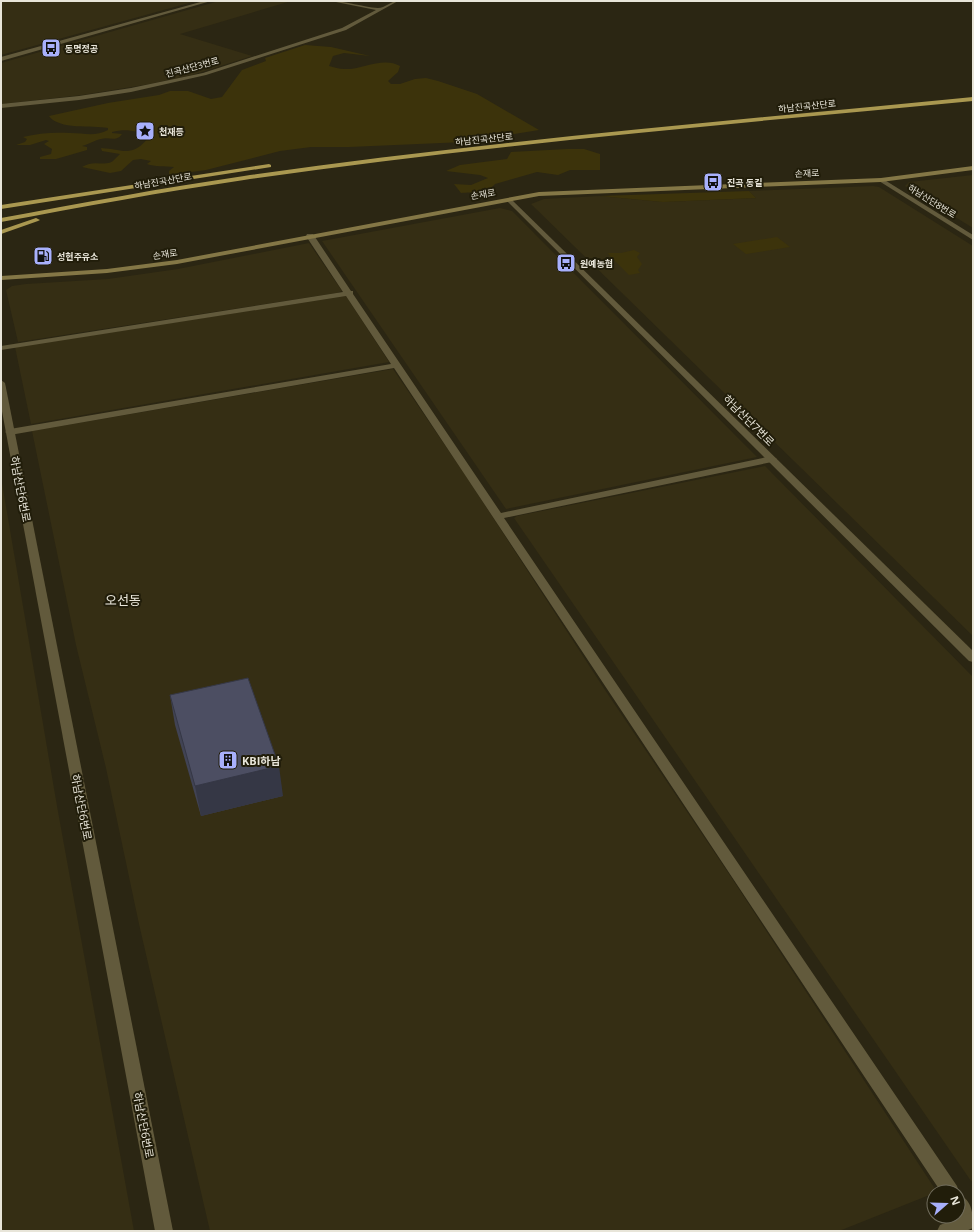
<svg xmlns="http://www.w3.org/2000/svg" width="974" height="1232" font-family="'Open Sans','Noto Sans KR',sans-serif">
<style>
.built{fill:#352e14}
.green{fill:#3c330b}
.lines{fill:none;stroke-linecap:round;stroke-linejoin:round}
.minor{fill:#625a3c;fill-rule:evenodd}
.tertiary{fill:#625a3c;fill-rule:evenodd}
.secondary{fill:#847746;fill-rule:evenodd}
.trunk{fill:#aa9850;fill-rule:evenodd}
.wall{fill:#414354}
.shaded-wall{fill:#353745}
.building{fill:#4c4e62;stroke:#353745}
.labels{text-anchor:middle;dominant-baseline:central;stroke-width:4;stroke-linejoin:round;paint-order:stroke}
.far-poi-label{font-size:9px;font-weight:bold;fill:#e8e5d9;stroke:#211d0a;text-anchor:start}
.far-street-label{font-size:9px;fill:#e8e5d9;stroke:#211d0a}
.street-label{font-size:11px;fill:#e8e5d9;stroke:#211d0a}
.poi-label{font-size:11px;font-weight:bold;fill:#e8e5d9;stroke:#211d0a;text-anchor:start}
.quarter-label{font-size:13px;fill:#e8e5d9;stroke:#211d0a}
</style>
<rect width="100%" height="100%" fill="#2b2613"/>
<g class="built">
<polygon points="1,1 196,1 1,55"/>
<polygon points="219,1 291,1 180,34 252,56 192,75 150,84 82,95 1,104 1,63"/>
<polygon points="973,175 973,228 905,186 909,182"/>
<polygon points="873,186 879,187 973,246 973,636 531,204 544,199 600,196 663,202 756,198 749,191"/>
<polygon points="500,208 512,211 757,457 506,509 322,241"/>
<polygon points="309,243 342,291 337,293 18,342 6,290 12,286 26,284 108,279 178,269"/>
<polygon points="346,296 389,362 31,424 15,347"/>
<polygon points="393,369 466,476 605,690 731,877 937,1192 839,1231 210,1231 139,924 106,768 76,645 32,431"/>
<polygon points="765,466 973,677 973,1180 971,1181 514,518 517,516"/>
<polygon points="1,477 57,806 134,1231 1,1231"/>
</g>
<g class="green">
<path d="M305,45L331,47L370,56L344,53L333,56L329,66C334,67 339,69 344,69C362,70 383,56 400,66L398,72L388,81L391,84H400L415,79L426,78L438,81L477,94L539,130L464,142L349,147H311L280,151L206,170L169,175V171L174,167C165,166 155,167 147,164L151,161L141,159L133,160L121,171L110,173L82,167C94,159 105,167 113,161C115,159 118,156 120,154L102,151L101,148C127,150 132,158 151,135C136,132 128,128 112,132V133L122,134C116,143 109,136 101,139C95,140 89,144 82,146L87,147V150L56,159H40V157L51,154L52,149L44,144L49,141L46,140L30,145H16L25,142L27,139L23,137C38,133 55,132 70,133C84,133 95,137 108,130V128C92,125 59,130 49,116L108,103L159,95L170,91H188L211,99L222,97L242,70L266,61L265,58Z"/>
<path d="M568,149H584L600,154V170H570L558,175L537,172L495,184C488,193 472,192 461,193L454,184L471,185L488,178L480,175L446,171L460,165L507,159L511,152Z"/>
<polygon points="749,191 756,198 663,202 600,196"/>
<polygon points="777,237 790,247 746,254 733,244"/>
<polygon points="634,250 640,253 637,257 642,264 638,270 640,273 629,275 610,256 608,253 621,253"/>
</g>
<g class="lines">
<g class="minor">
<polygon points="204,1 211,1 1,61 1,57"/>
<path d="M331,1C347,1 362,7 378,8C385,8 391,1 398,1L346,30L206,75L131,92L79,100L1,108V104L79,96L131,88L203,73L342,28L376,10Z"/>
<path d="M307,234H313L351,291H353V294L501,513L772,456L777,459L772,462L504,518L957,1186L959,1192L958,1194C973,1200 973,1215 973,1228L965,1227L958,1216V1192H941L394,368L10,435L5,432L10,429L391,364L346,296L1,350V346L343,292L306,236Z"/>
</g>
<g class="tertiary">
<polygon points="879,179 883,179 973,235 973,240 879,181"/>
<polygon points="507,199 511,199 973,651 973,662 969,661 507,201"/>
<polygon points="1,380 5,383 173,1231 155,1231 1,406"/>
<polygon points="973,1212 973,1228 966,1231 937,1231 940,1225"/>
</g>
<polygon class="secondary" points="973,166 973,170 881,182 539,196 177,264 107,273 1,280 1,276 107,269 177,260 539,192 881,178"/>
<g class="trunk">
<path d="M973,97V101C730,124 486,145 244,180C162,192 82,207 1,222V218C82,203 162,188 244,176C486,141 730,121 973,97Z"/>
<polygon points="269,164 271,165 271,167 1,209 1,205"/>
<polygon points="36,218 40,220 38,221 1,234 1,230"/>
</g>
</g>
<polygon class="wall" points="170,695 283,796 201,816 175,725"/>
<polygon class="shaded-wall" points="279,766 283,796 201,816 195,786"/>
<polygon class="building" points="248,678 279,766 195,786 170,695"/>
<defs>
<symbol id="bus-square" viewBox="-11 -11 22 22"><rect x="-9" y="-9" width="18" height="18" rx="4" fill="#a8b0fc" stroke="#211d0a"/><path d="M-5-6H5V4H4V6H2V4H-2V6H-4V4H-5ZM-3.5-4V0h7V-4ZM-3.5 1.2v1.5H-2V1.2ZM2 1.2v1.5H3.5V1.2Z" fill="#111"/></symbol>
<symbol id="sight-square" viewBox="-11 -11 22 22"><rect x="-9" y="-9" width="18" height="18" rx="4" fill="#a8b0fc" stroke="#211d0a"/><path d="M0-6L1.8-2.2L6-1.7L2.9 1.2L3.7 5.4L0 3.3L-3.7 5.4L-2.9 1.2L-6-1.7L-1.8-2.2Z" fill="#111"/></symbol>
<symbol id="fuel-square" viewBox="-11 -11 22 22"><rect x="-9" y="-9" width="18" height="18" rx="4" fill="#a8b0fc" stroke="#211d0a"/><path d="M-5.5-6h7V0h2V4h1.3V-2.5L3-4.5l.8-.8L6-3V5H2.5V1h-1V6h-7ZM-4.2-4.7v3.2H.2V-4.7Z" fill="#111"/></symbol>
<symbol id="building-square" viewBox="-11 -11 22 22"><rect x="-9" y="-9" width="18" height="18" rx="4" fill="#a8b0fc" stroke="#211d0a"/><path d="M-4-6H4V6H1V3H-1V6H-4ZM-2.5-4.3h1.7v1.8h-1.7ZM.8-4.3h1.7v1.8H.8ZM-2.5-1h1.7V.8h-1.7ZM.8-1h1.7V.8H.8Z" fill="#111"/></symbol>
</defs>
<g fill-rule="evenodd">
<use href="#bus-square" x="40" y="37" width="22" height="22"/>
<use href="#sight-square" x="134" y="120" width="22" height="22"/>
<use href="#bus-square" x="702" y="171" width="22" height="22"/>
<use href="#fuel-square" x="32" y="245" width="22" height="22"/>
<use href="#bus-square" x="555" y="252" width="22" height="22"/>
<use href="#building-square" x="217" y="749" width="22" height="22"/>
</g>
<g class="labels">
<g class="far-poi-label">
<text x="65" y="48">동명정공</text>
<text x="159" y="131">천재등</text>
<text x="727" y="182">진곡 동길</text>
<text x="57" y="256">성현주유소</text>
<text x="580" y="263">원예농협</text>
</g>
<g class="far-street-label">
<text transform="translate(192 67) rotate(-15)">진곡산단3번로</text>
<text transform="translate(807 106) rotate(-6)">하남진곡산단로</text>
<text transform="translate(484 139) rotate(-6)">하남진곡산단로</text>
<text transform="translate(807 173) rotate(-2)">손재로</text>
<text transform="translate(163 181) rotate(-10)">하남진곡산단로</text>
<text transform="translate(483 194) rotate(-10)">손재로</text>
<text transform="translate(932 201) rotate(32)">하남산단8번로</text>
<text transform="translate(165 254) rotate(-9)">손재로</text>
</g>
<g class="street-label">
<text transform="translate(749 420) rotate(45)">하남산단7번로</text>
<text transform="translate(21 489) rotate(79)">하남산단6번로</text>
<text transform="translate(82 807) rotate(79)">하남산단6번로</text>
<text transform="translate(144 1125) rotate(79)">하남산단6번로</text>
</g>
<g class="poi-label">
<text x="242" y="760">KBI하남</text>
</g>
<g class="quarter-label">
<text x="123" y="600">오선동</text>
</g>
</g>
<rect width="974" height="1232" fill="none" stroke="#e8e5d9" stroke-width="4"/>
<g transform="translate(946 1204) rotate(70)"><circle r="19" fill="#211d0a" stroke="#716d5d"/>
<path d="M0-3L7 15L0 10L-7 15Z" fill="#a8b0fc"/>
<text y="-6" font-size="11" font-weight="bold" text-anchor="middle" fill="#e8e5d9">N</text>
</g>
</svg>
